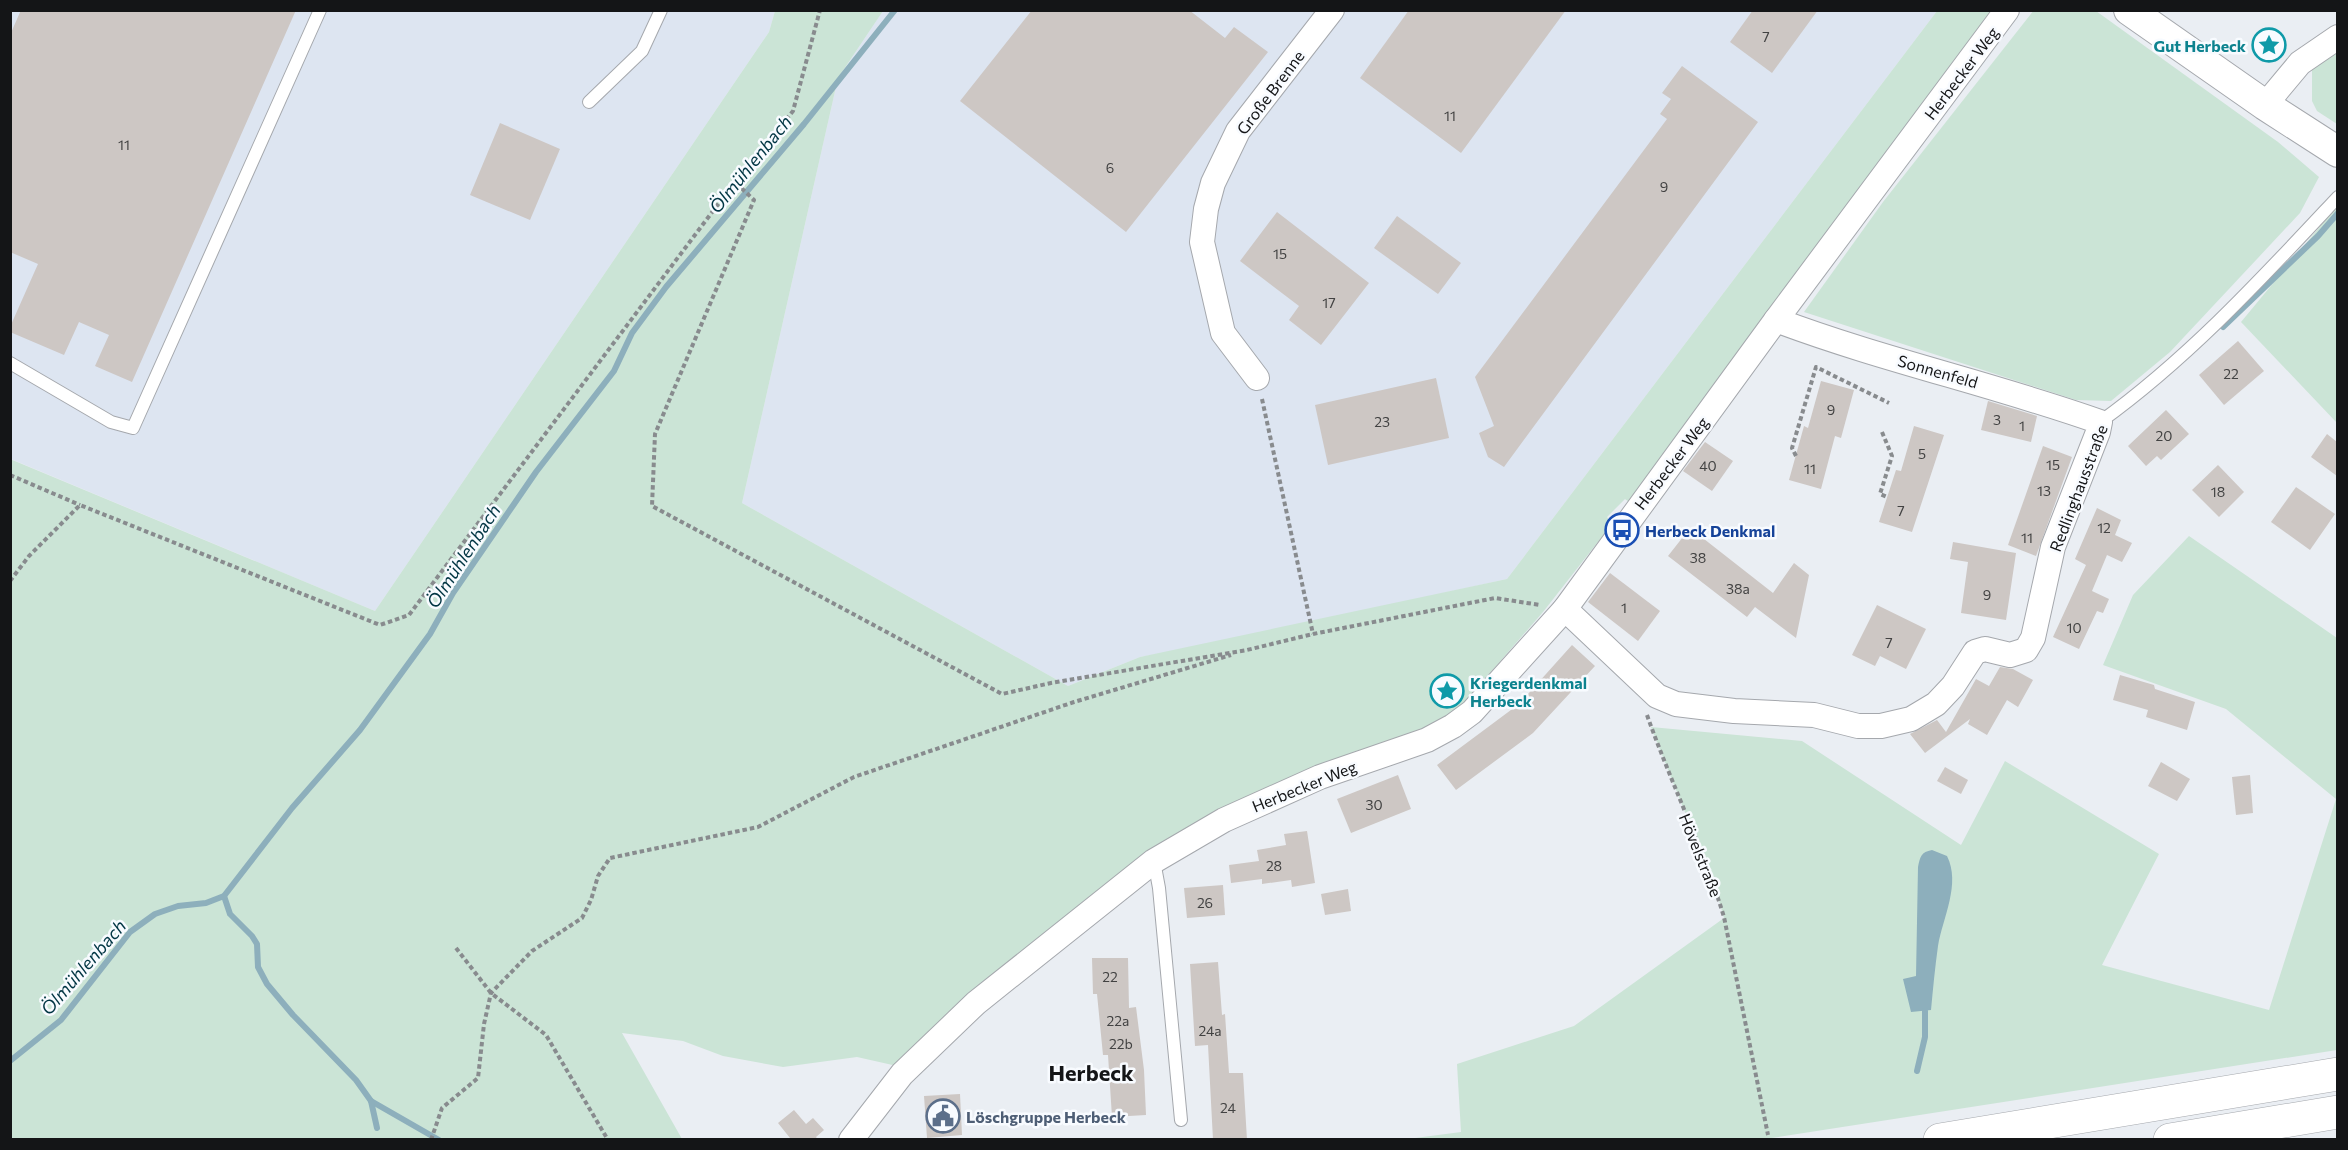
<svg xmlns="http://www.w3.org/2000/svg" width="2348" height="1150" font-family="Commissioner,sans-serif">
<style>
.built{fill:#dde5f1}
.green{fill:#cbe4d6}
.water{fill:#8dafbc}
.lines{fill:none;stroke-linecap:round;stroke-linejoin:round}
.stream{stroke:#8dafbc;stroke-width:6}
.building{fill:#cdc7c4}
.service-casing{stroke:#a5a8ad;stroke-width:14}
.minor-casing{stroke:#a5a8ad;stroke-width:26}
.tertiary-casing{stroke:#a5a8ad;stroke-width:32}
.motorway-casing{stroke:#a5a8ad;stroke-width:34}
.path{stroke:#888b8e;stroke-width:4;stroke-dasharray:4.5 3;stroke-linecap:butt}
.service{stroke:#fff;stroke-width:12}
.minor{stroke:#fff;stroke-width:24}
.tertiary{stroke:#fff;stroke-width:30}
.motorway{stroke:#fff;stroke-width:33}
.labels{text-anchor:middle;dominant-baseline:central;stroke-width:5;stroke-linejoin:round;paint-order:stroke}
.number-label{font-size:14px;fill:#424242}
.culture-label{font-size:16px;font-weight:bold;fill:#0d838f;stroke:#f8fbff;text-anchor:end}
.street-label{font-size:16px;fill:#141517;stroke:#f8fbff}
.transit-label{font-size:16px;font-weight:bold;fill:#164399;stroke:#f8fbff;text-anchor:start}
.service-label{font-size:16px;font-weight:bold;fill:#4e5e75;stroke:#f8fbff;text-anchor:start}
.water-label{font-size:18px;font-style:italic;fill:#003543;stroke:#f8fbff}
.district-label{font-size:22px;font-weight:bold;fill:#141517;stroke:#f8fbff}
</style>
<rect width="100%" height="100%" fill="#eaeef3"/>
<g class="built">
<polygon points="10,11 775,11 769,32 375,611 11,459"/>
<polygon points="883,11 1937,11 1507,579 1203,646 1140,657 1068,686 742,503 838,78"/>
</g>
<g class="green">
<polygon points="2034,10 2096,11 2278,142 2319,177 2300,213 2170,352 2111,401 2076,400 1804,312 1883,202"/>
<polygon points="775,11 883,11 838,78 742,503 1068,686 1140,657 1507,579 1937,11 1994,11 1629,502 1625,499 1607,517 1612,524 1543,612 1471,695 1450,716 1422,731 1208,819 1113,878 1050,929 897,1066 857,1057 783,1067 723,1056 683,1041 622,1033 682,1139 11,1139 10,459 375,611 769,32"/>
<polygon points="2337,44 2337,124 2317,111 2312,101 2312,64"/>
<polygon points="2337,206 2337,423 2241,322"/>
<polygon points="2189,536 2337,638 2337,1050 1765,1139 1400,1140 1461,1132 1457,1064 1574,1026 1724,918 1716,890 1651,727 1802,741 1961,845 2005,761 2159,854 2102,965 2269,1010 2336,799 2226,709 2103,665 2133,595"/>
</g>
<path class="water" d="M1932,850L1947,856C1961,884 1943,917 1938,946C1935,967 1933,989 1931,1010L1911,1012L1903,979L1916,976L1918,867C1920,857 1921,852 1932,850Z"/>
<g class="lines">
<g class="stream">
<polyline points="2223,327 2318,236 2338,213"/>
<polyline points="224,896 230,914 252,936 257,944 258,967 267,984 293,1015 356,1080 371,1101 439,1140"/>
<polyline points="10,1061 61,1020 130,932 155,914 178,906 206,903 224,896 292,808 360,730 430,634 453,593 536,472 614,371 632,333 666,287 804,124 895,10"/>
<polyline points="1917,1071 1925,1037 1925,1011"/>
<polyline points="371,1101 377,1128"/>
</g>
</g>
<g class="building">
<polygon points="21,10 296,10 132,382 95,366 109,335 79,322 64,355 10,332 10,327 38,264 10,252 10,35"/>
<polygon points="1032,10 1189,10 1225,38 1234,27 1268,52 1126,232 960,101"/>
<polygon points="1409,10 1566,10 1461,153 1360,78"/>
<polygon points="1753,10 1818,10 1772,73 1730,42"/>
<polygon points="1682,66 1758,122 1504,467 1488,457 1479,433 1494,426 1475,377 1667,119 1660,114 1671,99 1662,93"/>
<polygon points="500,123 560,149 530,220 470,195"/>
<polygon points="1277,212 1369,283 1321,345 1289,320 1299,306 1240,261"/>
<polygon points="1397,216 1461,263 1438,294 1374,248"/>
<polygon points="2238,341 2264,371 2224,405 2199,375"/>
<polygon points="1436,378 1449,438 1328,465 1315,405"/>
<polygon points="1821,381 1854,390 1841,438 1835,436 1821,489 1789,480 1804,426 1808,428"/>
<polygon points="1988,401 2037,416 2031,442 1981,430"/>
<polygon points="2166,410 2189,434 2161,460 2157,456 2146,466 2128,446"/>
<polygon points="1914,426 1944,435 1912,532 1879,522 1896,470 1901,471"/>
<polygon points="2327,434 2337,442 2337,476 2311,457"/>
<polygon points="1705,442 1733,461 1712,491 1683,471"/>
<polygon points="2043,446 2072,457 2036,556 2008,545"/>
<polygon points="2218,465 2244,492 2219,517 2192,490"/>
<polygon points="2296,487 2335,514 2310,550 2271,522"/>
<polygon points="2097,508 2121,520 2115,535 2132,543 2122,562 2107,555 2092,591 2109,599 2103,613 2097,611 2079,649 2053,637 2086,565 2075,559"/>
<polygon points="1690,528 1773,593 1794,563 1809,575 1796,638 1755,607 1747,617 1668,556"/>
<polygon points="1953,542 2016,553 2006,620 1961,613 1968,562 1950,559"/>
<polygon points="1610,573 1660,611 1638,641 1588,602"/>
<polygon points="1877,605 1926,629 1906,669 1880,656 1875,666 1852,655"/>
<polygon points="1572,645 1595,666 1533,733 1456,790 1437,765 1519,704"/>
<polygon points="2000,667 2013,669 2033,680 2018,707 2007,700 1987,735 1968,724 1970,719 1925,753 1910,734 1937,720 1946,732 1976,679 1989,686"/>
<polygon points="2120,675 2154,685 2155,689 2195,702 2187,730 2146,717 2148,710 2113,700"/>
<polygon points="2161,762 2190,779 2177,801 2148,786"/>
<polygon points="1945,767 1968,780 1961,794 1937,781"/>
<polygon points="1398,775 1411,809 1351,833 1337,799"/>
<polygon points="2250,775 2253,813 2236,815 2232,777"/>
<polygon points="1307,831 1315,883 1292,887 1291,880 1262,884 1262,879 1231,883 1229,865 1259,861 1257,850 1286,845 1284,834"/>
<polygon points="1223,885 1225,915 1187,918 1184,888"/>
<polygon points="1348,889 1351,911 1325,915 1321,894"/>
<polygon points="1092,958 1128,958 1129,1008 1136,1007 1144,1070 1146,1115 1112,1117 1108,1055 1103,1055 1097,994 1093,994"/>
<polygon points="1218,962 1222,1015 1225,1014 1229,1073 1243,1073 1247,1140 1213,1140 1208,1045 1195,1046 1190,964"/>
<polygon points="960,1094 962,1135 927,1138 924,1096"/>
<polygon points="794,1110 806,1124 813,1118 824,1130 816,1137 818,1140 788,1140 790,1138 778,1123"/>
</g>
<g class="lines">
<defs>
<g id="service">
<polyline points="589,102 642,51 661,10"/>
<polyline points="10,363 111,422 133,428 320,10"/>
<path d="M2100,422C2189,358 2263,277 2338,197"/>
<polyline points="1154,861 1159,888 1181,1120"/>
</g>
<g id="minor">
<polyline points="2265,105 2300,63 2338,37"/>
<polyline points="1257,378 1223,333 1202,242 1206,209 1213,183 1238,131 1332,10"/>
<path d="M1565,609L1657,696L1676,704L1734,711L1814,715L1858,726H1881L1911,719L1936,704L1953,686L1975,652L1985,649L2010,655L2026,650L2033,638L2053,547L2098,432L2100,422C1993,384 1882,360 1776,320"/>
<polyline points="851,1140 902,1074 976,1003 1154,861 1224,820 1320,777 1427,740 1453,726 1472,712 1565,609 1776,320 2007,10"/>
</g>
<polyline id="tertiary" points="2129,10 2265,105 2338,152"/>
<g id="motorway">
<polyline points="1940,1140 2338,1074"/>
<polyline points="2170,1140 2338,1112"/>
</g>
</defs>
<use href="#service" class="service-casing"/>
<use href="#minor" class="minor-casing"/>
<use href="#tertiary" class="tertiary-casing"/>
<use href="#motorway" class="motorway-casing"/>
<g class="path">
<polyline points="736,183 754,200 655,434 652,506 1002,694 1051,683 1247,650 1313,634 1495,598 1540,605"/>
<polyline points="1262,399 1313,634"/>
<polyline points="1882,432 1892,456 1880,494 1887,497"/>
<polyline points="1796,456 1792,448 1816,367 1889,403"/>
<polyline points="10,475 80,505"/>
<polyline points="10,581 29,556 80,505 380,625 409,615 719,203 793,111 820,10"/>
<path d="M1647,715C1671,783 1703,848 1724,917L1768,1135"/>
<polyline points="456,948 491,993 546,1035 608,1140"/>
<polyline points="431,1140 442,1108 478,1078 484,1024 491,993 532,951 582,918 591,900 598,876 610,858 758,827 854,777 1074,702 1231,655"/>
</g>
<use href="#service" class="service"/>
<use href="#minor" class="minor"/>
<use href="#tertiary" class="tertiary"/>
<use href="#motorway" class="motorway"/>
</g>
<defs>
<symbol id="sight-ring" viewBox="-11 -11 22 22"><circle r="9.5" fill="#f8fbff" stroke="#0f9aa8" stroke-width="1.5"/><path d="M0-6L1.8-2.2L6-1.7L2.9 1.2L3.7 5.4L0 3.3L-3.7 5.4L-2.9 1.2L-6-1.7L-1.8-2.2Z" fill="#0f9aa8"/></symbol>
<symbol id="bus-ring" viewBox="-11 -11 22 22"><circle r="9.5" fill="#f8fbff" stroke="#1a4fb4" stroke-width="1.5"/><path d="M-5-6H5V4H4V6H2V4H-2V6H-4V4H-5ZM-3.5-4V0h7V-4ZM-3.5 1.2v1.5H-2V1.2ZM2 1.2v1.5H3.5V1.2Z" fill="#1a4fb4"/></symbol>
<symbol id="civic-ring" viewBox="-11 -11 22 22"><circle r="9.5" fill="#f8fbff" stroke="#5c6f8a" stroke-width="1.5"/><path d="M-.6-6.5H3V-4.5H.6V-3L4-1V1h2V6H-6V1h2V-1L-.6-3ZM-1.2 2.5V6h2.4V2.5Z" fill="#5c6f8a"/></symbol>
</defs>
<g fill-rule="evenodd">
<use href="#sight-ring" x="2250" y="26" width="38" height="38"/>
<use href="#bus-ring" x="1603" y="511" width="38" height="38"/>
<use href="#sight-ring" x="1428" y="672" width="38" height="38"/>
<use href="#civic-ring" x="924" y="1097" width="38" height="38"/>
</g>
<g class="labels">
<g class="number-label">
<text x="1766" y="36">7</text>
<text x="1450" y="115">11</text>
<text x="124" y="144">11</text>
<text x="1110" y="167">6</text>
<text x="1664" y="186">9</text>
<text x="1280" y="253">15</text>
<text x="1329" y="302">17</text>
<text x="2231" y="373">22</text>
<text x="1831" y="409">9</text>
<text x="1997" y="419">3</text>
<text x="1382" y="421">23</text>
<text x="2022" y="425">1</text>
<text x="2164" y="435">20</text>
<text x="1922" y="453">5</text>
<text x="2053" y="464">15</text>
<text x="1708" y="465">40</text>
<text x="1810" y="468">11</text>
<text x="2044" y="490">13</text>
<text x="2218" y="491">18</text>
<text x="1901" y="510">7</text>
<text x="2104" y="527">12</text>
<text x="2027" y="537">11</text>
<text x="1698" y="557">38</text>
<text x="1738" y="588">38a</text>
<text x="1987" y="594">9</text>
<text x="1624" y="607">1</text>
<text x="2074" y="627">10</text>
<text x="1889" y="642">7</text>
<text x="1374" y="804">30</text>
<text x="1274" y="865">28</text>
<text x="1205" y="902">26</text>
<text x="1110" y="976">22</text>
<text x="1118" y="1020">22a</text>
<text x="1210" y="1030">24a</text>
<text x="1121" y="1043">22b</text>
<text x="1228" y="1107">24</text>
</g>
<g class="culture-label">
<text x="2246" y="45">Gut Herbeck</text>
<text x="1470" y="682" text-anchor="start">Kriegerdenkmal<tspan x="1470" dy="18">Herbeck</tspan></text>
</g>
<g class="street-label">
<text transform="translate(1961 73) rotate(-53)">Herbecker Weg</text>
<text transform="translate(1270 92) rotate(-53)">Große Brenne</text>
<text transform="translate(1938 371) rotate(16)">Sonnenfeld</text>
<text transform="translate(1671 463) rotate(-53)">Herbecker Weg</text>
<text transform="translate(2078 488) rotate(-69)">Redlinghausstraße</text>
<text transform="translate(1304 786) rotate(-22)">Herbecker Weg</text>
<text transform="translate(1701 855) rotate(68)">Hövelstraße</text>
</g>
<g class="transit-label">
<text x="1645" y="530">Herbeck Denkmal</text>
</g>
<g class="service-label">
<text x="966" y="1116">Löschgruppe Herbeck</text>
</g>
<g class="water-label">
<text transform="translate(750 164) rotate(-51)">Ölmühlenbach</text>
<text transform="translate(463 556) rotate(-57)">Ölmühlenbach</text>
<text transform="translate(83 967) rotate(-49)">Ölmühlenbach</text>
</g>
<g class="district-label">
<text x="1091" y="1072">Herbeck</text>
</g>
</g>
<rect width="2348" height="1150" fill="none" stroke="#141517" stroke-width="24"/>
</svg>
